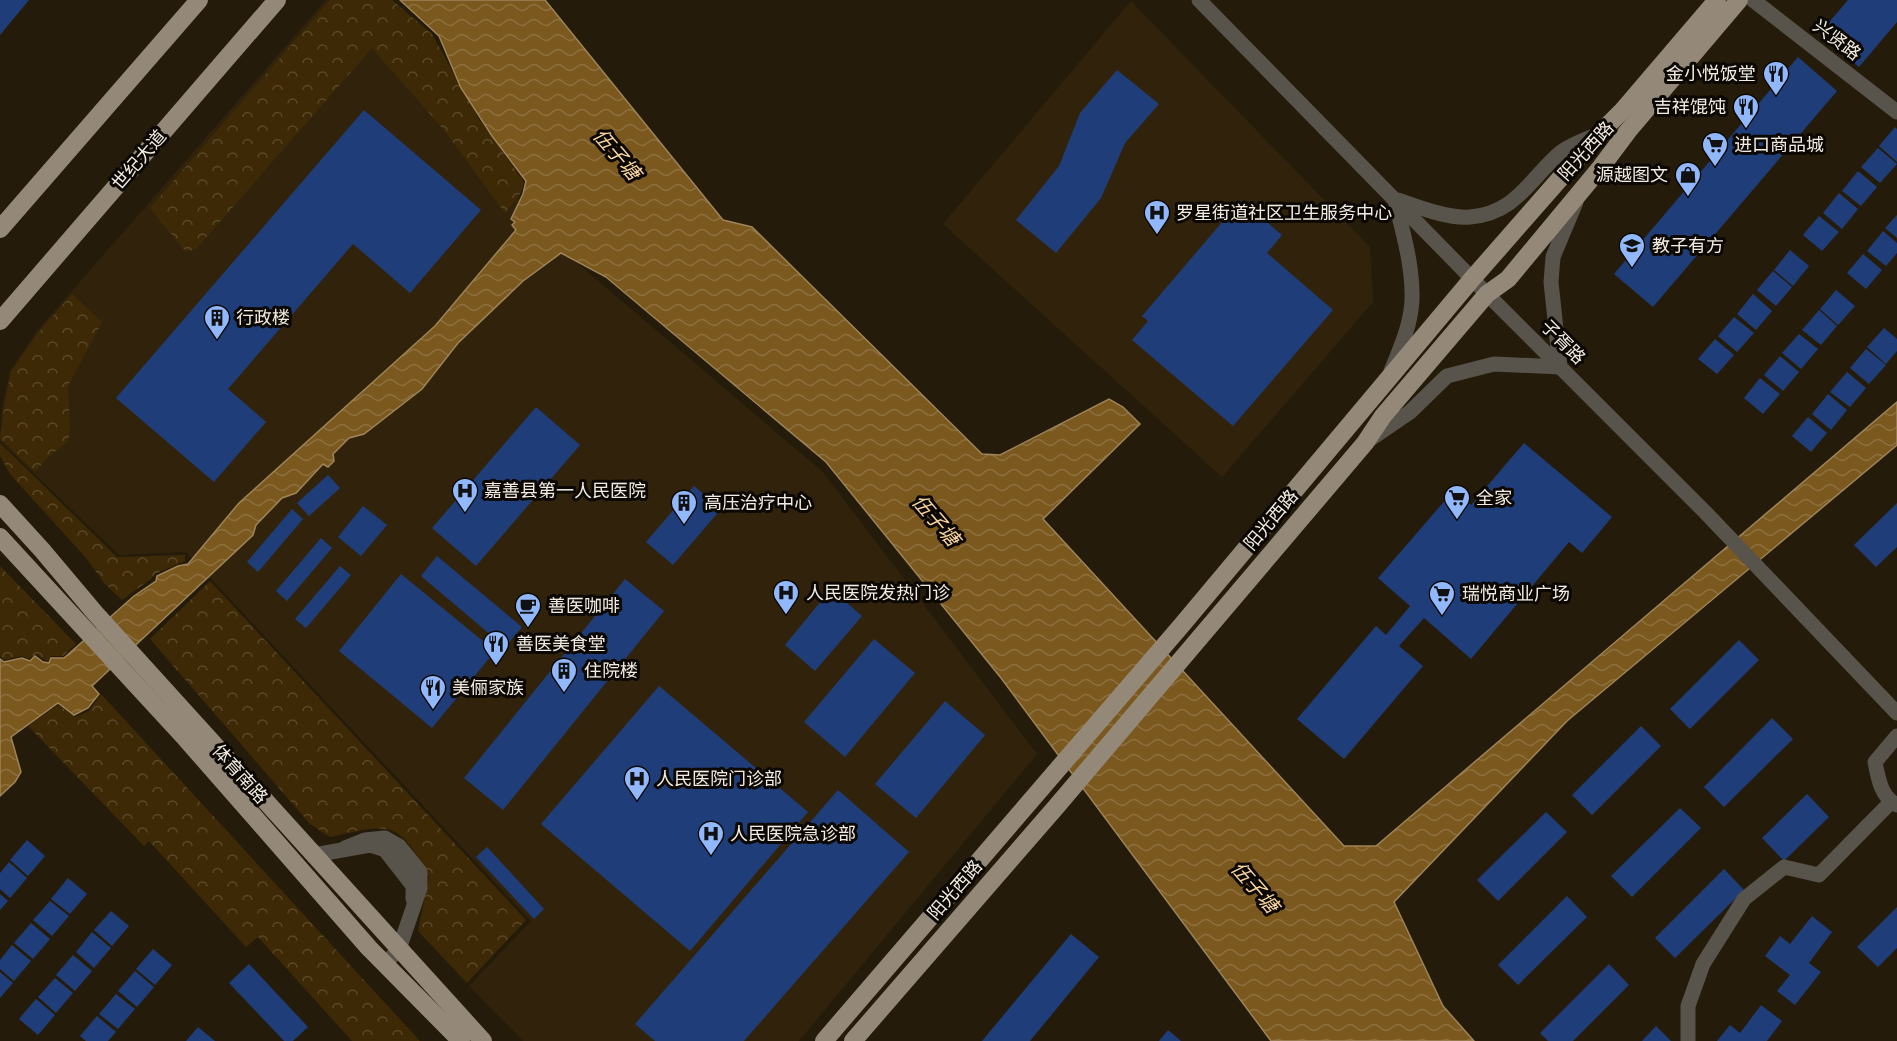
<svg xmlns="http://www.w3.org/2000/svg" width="1897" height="1041" font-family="'DM Sans','Noto Sans SC',sans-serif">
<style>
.built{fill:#31230b}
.park{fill:url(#park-crowns)}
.water{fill:url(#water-waves);stroke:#9e8459;stroke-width:1.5}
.building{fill:#1f3e79}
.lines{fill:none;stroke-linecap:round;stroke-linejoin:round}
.minor{stroke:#58534b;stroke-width:15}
.major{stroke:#948979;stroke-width:18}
.labels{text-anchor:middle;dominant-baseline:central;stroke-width:6;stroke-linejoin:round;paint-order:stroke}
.street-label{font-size:18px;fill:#f3ece2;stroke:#0b0702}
.poi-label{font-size:18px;fill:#f3ece2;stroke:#0b0702;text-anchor:start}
.water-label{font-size:20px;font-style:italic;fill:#f9d49d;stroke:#0b0702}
</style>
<defs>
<pattern id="park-crowns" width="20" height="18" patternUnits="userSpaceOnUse" patternTransform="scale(1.5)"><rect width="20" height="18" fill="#3d2905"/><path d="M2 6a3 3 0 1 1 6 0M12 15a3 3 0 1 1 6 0" fill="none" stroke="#5a4829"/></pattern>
<pattern id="water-waves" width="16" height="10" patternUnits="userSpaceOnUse" patternTransform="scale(1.5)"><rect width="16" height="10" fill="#7a581e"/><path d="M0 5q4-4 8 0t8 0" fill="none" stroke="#8d703e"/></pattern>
</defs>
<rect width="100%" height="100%" fill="#251b0a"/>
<g class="built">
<polygon points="326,0 386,0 435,40 525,207 556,245 823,472 1037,754 799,1041 523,1041 469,986 531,921 186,552 119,555 0,441 2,407 10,371 37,331"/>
<polygon points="1131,1 1370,247 1373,302 1222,477 943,224"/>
</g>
<g class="park">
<polygon points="330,0 392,0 432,34 479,119 524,182 521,193 505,213 444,130 372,48 196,249 186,252 150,208"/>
<polygon points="72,294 102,322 68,386 70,430 68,441 46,459 35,472 0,438 4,407 11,372 38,333"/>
<polygon points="0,443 117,557 185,555 185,561 155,574 151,579 122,600 104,583 87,559 10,474 0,456"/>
<polygon points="0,566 76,644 63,656 51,656 48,662 36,654 29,659 22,656 4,660 0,656"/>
<path d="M210,581L526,920L467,983L418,931L429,877C421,864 410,840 395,832C377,823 349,834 330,837L310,824L150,639Z"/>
<polygon points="101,694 420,1041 352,1041 258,937 246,947 149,841 144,846 28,726 58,705 75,717 89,711"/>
</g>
<polygon class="water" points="400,0 545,0 723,220 752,227 982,454 1000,455 1109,399 1123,407 1140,424 1043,519 1344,846 1376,846 1897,402 1897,445 1567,721 1394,902 1443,1006 1474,1041 1271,1041 1001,678 826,462 606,277 561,253 523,281 458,343 422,389 364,434 349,438 333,454 334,461 328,467 323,464 296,493 282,498 256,525 253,535 92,686 99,694 88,708 74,715 58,703 11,737 21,772 15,782 0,796 0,659 4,662 22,658 30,661 35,656 43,662 49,663 51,658 64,658 134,596 156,581 157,576 178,566 188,564 239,503 435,326 516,230 512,225 515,222 511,219 523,194 526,181 492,136 461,88 439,36"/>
<g class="building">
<polygon points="0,0 29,0 0,35"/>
<polygon points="1848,0 1897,0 1897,22 1859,67 1819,34"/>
<polygon points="1798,57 1837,91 1653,307 1614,274"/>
<polygon points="1117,70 1159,104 1125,143 1101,198 1056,253 1016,220 1059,166 1080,113"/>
<polygon points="364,110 481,210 410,293 353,244 228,389 266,422 214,482 116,398"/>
<polygon points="1895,127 1897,129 1897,162 1879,146"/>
<polygon points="1878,148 1897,164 1880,183 1861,167"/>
<polygon points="1858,171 1877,187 1861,206 1842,191"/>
<polygon points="1839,193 1858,209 1842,229 1823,213"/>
<polygon points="1241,200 1282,235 1267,253 1333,310 1233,426 1132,340 1148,321 1142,316"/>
<polygon points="1897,215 1897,238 1885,228"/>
<polygon points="1819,216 1839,232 1822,251 1803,235"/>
<polygon points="1883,231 1897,243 1897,253 1886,266 1867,251"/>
<polygon points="1790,250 1809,266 1793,286 1774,270"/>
<polygon points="1863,254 1882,270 1866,289 1847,273"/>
<polygon points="1773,271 1792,287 1776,306 1757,290"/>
<polygon points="1836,290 1855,306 1838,325 1820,309"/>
<polygon points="1753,294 1772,311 1756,330 1737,314"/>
<polygon points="1819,310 1837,326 1821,345 1802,330"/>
<polygon points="1734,317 1754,333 1737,352 1718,336"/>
<polygon points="1884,328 1897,339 1897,351 1886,364 1867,347"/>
<polygon points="1799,334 1818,349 1801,369 1782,353"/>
<polygon points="1715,339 1734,355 1717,374 1698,359"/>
<polygon points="1866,349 1886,365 1869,384 1850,368"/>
<polygon points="1780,356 1799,372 1783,391 1764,375"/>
<polygon points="1847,372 1866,388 1850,407 1830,392"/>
<polygon points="1760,378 1780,394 1763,414 1744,398"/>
<polygon points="1828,394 1847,410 1831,430 1812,414"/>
<polygon points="536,407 580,445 476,566 432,528"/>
<polygon points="1808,417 1827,433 1811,452 1792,436"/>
<polygon points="1524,443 1612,517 1582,553 1569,542 1471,659 1424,618 1399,646 1423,666 1344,759 1297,719 1376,626 1386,635 1410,606 1378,578 1454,490 1471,505"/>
<polygon points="328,475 340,488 309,516 297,503"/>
<polygon points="694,486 721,509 673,565 646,542"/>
<polygon points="1897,503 1897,547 1876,567 1854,545"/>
<polygon points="363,506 387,525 361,556 338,537"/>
<polygon points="292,509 303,519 258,572 247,562"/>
<polygon points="321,538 332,548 287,601 276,591"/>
<polygon points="437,556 522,627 505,647 421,576"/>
<polygon points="340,566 351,575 306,628 295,619"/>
<polygon points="401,574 495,651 432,728 339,651"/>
<polygon points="625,579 664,611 503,810 464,778"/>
<polygon points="831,589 862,616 815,671 785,645"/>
<polygon points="874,639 915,673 845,757 804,722"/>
<polygon points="1739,640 1759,660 1690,729 1670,709"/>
<polygon points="659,686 808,812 690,951 541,824"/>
<polygon points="945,701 985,735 916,818 875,784"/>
<polygon points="1772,718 1793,739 1724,807 1704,787"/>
<polygon points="1641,726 1661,746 1592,815 1572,795"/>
<polygon points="838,790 909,852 744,1041 655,1041 635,1024"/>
<polygon points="1807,794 1829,817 1784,861 1762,838"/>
<polygon points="1680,808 1701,828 1632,897 1611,876"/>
<polygon points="1546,812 1567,832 1498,901 1477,880"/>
<polygon points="27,840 45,856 28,876 10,860"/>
<polygon points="487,847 544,909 534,919 476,857"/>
<polygon points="9,862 27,878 10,898 0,889 0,873"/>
<polygon points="1724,869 1744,890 1675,958 1655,938"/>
<polygon points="68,878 87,894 70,914 51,899"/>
<polygon points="0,894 8,901 0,910"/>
<polygon points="1567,896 1587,917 1518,985 1498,965"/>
<polygon points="50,901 69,916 52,936 33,920"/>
<polygon points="1897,907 1897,948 1878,967 1857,947"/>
<polygon points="111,911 129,926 112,946 94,930"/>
<polygon points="1812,916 1832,932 1809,963 1821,972 1795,1005 1777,991 1790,975 1765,956 1780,936 1790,944"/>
<polygon points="31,923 50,939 33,959 14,943"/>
<polygon points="92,932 111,948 94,968 76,952"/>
<polygon points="1071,934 1099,957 1030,1041 982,1041"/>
<polygon points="12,945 31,961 14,981 0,969 0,960"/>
<polygon points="153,949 172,965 155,985 136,969"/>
<polygon points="73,955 92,971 75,991 56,975"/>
<polygon points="249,964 308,1027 293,1041 284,1041 229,983"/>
<polygon points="1609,964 1629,985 1573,1041 1548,1041 1540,1033"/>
<polygon points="135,971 154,987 137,1007 118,991"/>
<polygon points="0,972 13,983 0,998"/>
<polygon points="55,978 73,993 56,1013 38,997"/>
<polygon points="116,994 135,1009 118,1029 99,1014"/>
<polygon points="36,999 55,1015 38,1035 19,1019"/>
<polygon points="1761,1005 1782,1021 1767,1041 1717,1041 1730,1025 1740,1033"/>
<polygon points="97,1016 116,1032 108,1041 86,1041 80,1036"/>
<polygon points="1656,1026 1671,1041 1642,1041"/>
<polygon points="198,1027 215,1041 186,1041"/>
<polygon points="1168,1030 1181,1041 1159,1041"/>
</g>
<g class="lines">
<g class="minor">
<polyline points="1199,0 1487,294 1706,513 1897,713"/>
<polyline points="1753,0 1897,112"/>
<path d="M1398,200C1418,207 1449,219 1470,217C1517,213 1530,178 1561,152C1572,144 1586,139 1599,134"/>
<polyline points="1560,367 1551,282 1553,257 1576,202"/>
<path d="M1391,371C1400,349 1411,325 1412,300C1413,266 1403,233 1395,200"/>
<polyline points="1369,440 1410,412 1447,376 1494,364 1560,367"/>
<path d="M1897,736L1875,762C1878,778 1881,797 1897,805"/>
<polyline points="345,848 365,840 385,838 399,846 420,872 420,888 399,949 385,964"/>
<polyline points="314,855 370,845 385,850 413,886 413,899"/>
<polyline points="1688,1041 1688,1006 1703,964 1744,899 1784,867 1819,875 1891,802"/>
</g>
<g class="major">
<polyline points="0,229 199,0"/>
<polyline points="0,321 277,0"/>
<polyline points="0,504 42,550 95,613 483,1041"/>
<polyline points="0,537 186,739 369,948 461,1041"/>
<polyline points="824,1041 1181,626 1472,279 1600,133 1623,110 1717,0"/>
<polyline points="853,1041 1056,807 1365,443 1383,416 1487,294 1508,279 1601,167 1628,131 1739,0"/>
</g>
</g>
<defs>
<symbol id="restaurant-pin" viewBox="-11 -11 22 30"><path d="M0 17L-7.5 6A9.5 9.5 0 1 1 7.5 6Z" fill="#91b8fd" stroke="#0b0702"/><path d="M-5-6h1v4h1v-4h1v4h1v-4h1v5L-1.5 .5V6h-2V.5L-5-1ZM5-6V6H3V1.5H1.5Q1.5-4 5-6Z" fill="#111"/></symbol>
<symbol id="supermarket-pin" viewBox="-11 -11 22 30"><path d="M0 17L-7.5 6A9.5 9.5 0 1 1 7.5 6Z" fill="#91b8fd" stroke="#0b0702"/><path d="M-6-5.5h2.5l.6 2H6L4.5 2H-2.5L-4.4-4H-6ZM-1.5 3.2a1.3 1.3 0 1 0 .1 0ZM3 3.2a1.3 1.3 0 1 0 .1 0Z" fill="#111"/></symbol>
<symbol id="shop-pin" viewBox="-11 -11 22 30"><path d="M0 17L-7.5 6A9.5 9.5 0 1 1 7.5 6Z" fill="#91b8fd" stroke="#0b0702"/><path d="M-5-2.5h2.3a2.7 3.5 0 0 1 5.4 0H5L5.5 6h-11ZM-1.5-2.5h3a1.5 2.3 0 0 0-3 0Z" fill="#111"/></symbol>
<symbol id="hospital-pin" viewBox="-11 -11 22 30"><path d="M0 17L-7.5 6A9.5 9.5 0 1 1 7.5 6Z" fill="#91b8fd" stroke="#0b0702"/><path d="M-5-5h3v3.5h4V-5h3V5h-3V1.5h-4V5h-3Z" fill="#111"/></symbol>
<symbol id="school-pin" viewBox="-11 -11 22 30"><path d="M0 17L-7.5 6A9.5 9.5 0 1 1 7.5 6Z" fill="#91b8fd" stroke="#0b0702"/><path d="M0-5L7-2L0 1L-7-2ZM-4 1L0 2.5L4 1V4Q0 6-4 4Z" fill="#111"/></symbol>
<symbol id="building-pin" viewBox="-11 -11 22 30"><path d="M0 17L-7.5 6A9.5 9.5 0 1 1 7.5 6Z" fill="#91b8fd" stroke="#0b0702"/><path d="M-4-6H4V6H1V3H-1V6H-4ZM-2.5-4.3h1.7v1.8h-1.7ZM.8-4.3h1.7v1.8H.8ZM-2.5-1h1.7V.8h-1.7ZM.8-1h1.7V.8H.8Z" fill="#111"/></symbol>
<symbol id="cafe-pin" viewBox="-11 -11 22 30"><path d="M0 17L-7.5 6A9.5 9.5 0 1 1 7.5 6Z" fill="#91b8fd" stroke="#0b0702"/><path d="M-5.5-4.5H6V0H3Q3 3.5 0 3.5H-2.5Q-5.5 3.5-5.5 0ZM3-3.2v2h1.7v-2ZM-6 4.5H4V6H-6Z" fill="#111"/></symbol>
</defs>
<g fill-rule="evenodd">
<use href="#restaurant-pin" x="1761" y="59" width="30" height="40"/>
<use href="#restaurant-pin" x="1731" y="92" width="30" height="40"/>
<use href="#supermarket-pin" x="1700" y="130" width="30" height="40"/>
<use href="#shop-pin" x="1673" y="160" width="30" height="40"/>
<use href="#hospital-pin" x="1142" y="198" width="30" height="40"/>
<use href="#school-pin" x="1617" y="231" width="30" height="40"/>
<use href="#building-pin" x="202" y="303" width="30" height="40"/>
<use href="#hospital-pin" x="450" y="476" width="30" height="40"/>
<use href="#supermarket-pin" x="1442" y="483" width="30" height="40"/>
<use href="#building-pin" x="669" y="488" width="30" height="40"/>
<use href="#hospital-pin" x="771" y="578" width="30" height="40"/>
<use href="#supermarket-pin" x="1427" y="579" width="30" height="40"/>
<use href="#cafe-pin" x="513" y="591" width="30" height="40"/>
<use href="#restaurant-pin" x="481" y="629" width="30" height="40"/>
<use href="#building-pin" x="549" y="656" width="30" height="40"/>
<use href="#restaurant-pin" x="418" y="673" width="30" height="40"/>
<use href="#hospital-pin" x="622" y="764" width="30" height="40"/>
<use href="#hospital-pin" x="696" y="819" width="30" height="40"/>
</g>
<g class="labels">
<g class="street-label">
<text transform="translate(1837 40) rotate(37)">兴贤路</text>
<text transform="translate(1586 151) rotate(-48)">阳光西路</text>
<text transform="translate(139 160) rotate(-49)">世纪大道</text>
<text transform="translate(1563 342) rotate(45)">子胥路</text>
<text transform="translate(1271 520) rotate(-50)">阳光西路</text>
<text transform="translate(240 774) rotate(48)">体育南路</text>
<text transform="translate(955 890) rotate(-49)">阳光西路</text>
</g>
<g class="poi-label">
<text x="1756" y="74" text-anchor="end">金小悦饭堂</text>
<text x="1726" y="107" text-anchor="end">吉祥馄饨</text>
<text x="1734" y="145">进口商品城</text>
<text x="1668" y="175" text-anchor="end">源越图文</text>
<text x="1176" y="213">罗星街道社区卫生服务中心</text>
<text x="1652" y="246">教子有方</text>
<text x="236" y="318">行政楼</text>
<text x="484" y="491">嘉善县第一人民医院</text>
<text x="1476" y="498">全家</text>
<text x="704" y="503">高压治疗中心</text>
<text x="806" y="593">人民医院发热门诊</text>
<text x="1462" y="594">瑞悦商业广场</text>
<text x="548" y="606">善医咖啡</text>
<text x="516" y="644">善医美食堂</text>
<text x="584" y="671">住院楼</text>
<text x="452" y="688">美俪家族</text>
<text x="656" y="779">人民医院门诊部</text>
<text x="730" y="834">人民医院急诊部</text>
</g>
<g class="water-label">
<text transform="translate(617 154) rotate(49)">伍子塘</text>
<text transform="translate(936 520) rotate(49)">伍子塘</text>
<text transform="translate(1255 887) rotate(49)">伍子塘</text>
</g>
</g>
</svg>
